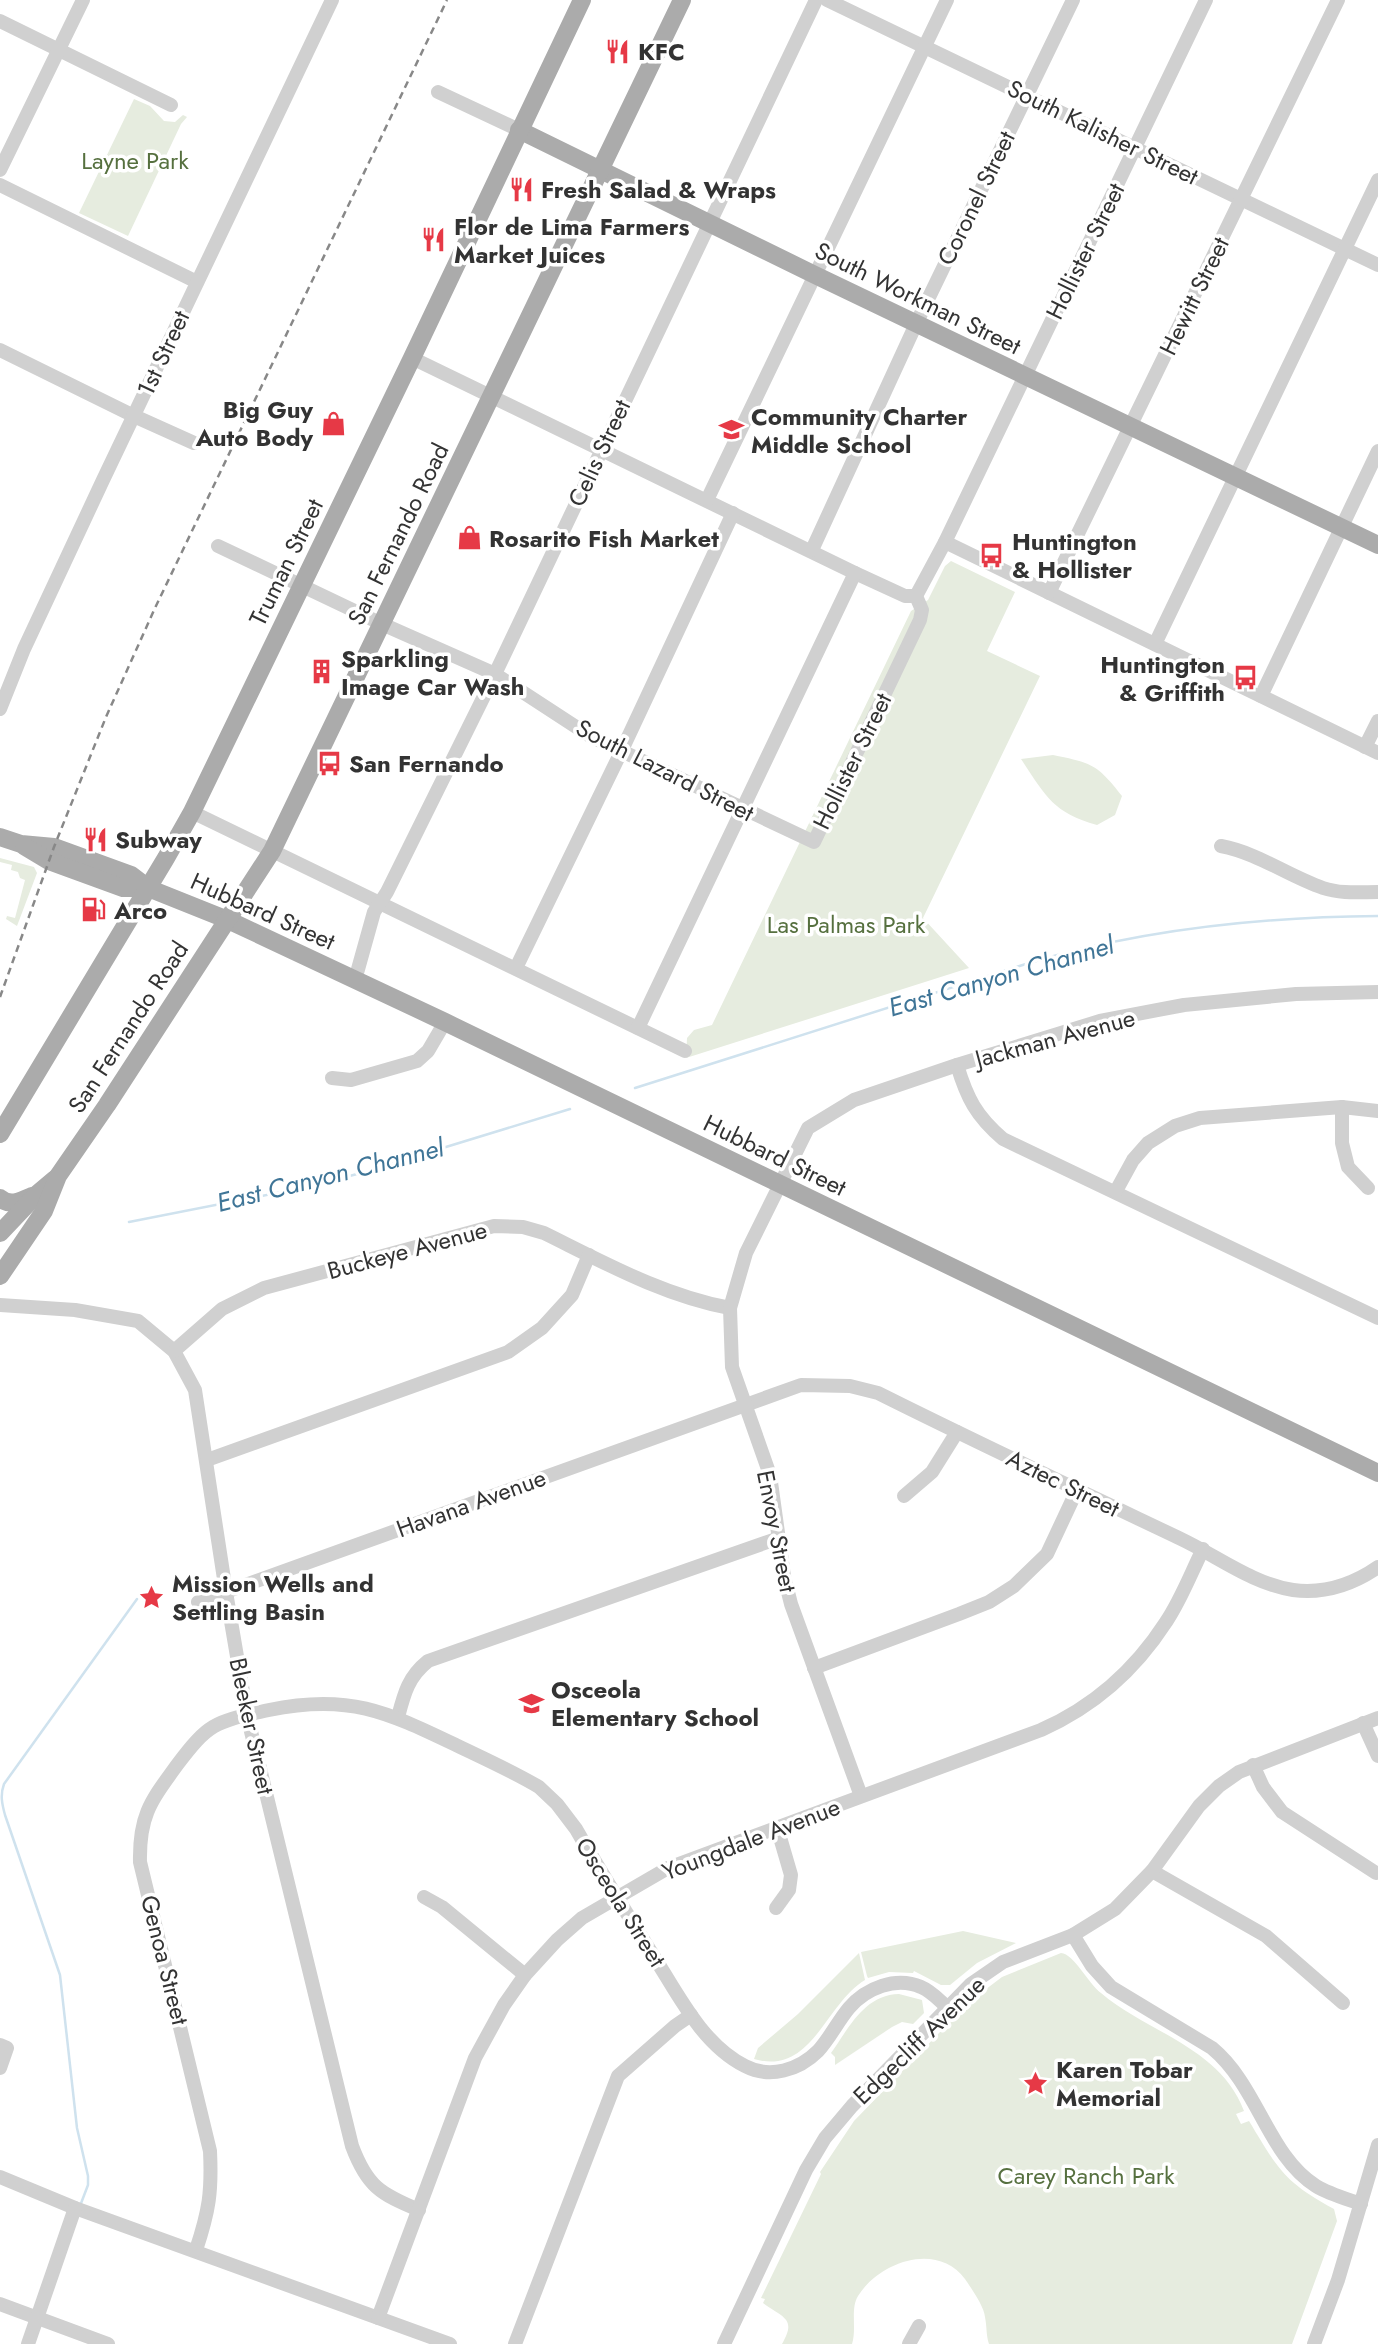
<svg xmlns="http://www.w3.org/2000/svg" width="1378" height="2344" font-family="Jost,sans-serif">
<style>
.green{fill:#e6ecdf}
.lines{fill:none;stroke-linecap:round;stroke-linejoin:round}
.stream{stroke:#cfe2ee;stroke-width:2.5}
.minor{stroke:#d0d0d0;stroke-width:14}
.major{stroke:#ababab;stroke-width:18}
.rail{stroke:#888;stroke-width:2.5;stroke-dasharray:7 5;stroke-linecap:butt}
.labels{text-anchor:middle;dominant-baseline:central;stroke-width:7;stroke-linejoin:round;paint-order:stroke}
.poi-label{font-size:24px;font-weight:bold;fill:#333;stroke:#fff;text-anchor:start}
.street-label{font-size:24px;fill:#333;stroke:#fff}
.park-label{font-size:24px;fill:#56703f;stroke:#fff}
.water-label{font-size:26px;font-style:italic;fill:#3f7597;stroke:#fff}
</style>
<rect width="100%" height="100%" fill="#fff"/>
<g class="green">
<polygon points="134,99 150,106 164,121 175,122 183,115 187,117 181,124 128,236 79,213"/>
<polygon points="951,561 1015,592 987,651 1040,676 923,918 969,968 686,1058 687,1038 694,1030 712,1025 911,611 928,600 945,566"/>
<path d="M1053,755C1092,763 1097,764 1122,796L1115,815L1097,825C1053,813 1045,795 1021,759Z"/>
<polygon points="0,858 34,867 37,873 17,926 6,919 7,916 15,918 25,880 20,878 18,872 11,870 12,865 0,862"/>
<polygon points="963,1931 1016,1943 977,1963 950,1985 941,1985 914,1971 913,1973 889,1972 868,1978 867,1976 861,1952"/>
<path d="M859,1953L865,1980C825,2004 812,2076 754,2059L758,2048L798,2014Z"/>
<path d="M1061,1953C1074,1954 1088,1983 1101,1993C1148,2033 1220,2047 1244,2111L1236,2114L1241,2124L1249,2121C1278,2169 1284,2182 1334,2209L1337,2221L1292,2344H989C986,2335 987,2327 985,2317C984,2306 971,2288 965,2279C937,2241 879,2262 858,2296C850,2309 857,2329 852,2344H782C797,2318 783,2318 763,2303L765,2299L761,2298L821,2174L820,2172L854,2121L969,2002L1002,1977Z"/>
<path d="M899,1994L922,2000L924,2013L913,2024L902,2022L892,2027L835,2065V2057L831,2053C849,2028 864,1995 899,1994Z"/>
</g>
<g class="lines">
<g class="stream">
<path d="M635,1088L1029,963C1143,929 1259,917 1378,916"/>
<polyline points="129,1222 307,1187 361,1173 570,1109"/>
<path d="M80,2206L88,2185V2176L77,2128L60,1975L5,1815C2,1804 0,1795 4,1784L137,1599"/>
</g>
<g class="minor">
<polyline points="827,0 1378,265"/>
<polyline points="0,21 171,105"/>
<polyline points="438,92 519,130"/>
<polyline points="0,170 83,0"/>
<polyline points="0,185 197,282"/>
<polyline points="0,350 134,416 194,443"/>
<polyline points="412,358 855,573 905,596 916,596"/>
<polyline points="707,500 947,0"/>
<polyline points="945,542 1378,753"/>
<polyline points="218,546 382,624 495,674 590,736 814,842 920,620 922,610 916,596"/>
<polyline points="812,550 916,324 1073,0"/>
<polyline points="1049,593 1338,0"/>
<polyline points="916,596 945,542 1206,0"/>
<polyline points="1155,644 1378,180"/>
<polyline points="1261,696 1378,451"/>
<polyline points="0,709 24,649 103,480 332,0"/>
<polyline points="1365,747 1378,721"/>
<polyline points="192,812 685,1051"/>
<path d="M1221,846C1258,853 1288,876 1323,888C1341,894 1360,892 1378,892"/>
<polyline points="516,968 622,750 733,513"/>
<polyline points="355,980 374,912 387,892 495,674 816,0"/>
<polyline points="638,1028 855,573"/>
<path d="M957,1065C967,1098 976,1116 1003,1139L1378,1318"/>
<polyline points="332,1078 351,1080 417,1061 428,1051 445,1022"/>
<polyline points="1342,1107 1342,1143 1348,1167 1368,1188"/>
<polyline points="1116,1191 1133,1160 1148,1143 1175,1126 1200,1118 1342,1107 1378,1111"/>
<path d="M0,1305L75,1310L138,1321L174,1351L195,1390L226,1592L247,1715L352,2146C367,2186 380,2194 419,2210"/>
<path d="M174,1351L222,1309L264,1288L494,1226L523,1227L544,1233C603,1262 664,1296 730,1308"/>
<polyline points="207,1460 508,1352 542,1328 572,1295 589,1255"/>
<polyline points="904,1496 932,1472 957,1432"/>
<path d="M198,1602L801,1385L850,1386L878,1393C978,1443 1080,1491 1181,1539C1217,1556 1253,1584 1293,1590C1324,1594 1352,1585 1378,1567"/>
<polyline points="814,1668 959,1614 989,1602 1014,1586 1047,1554 1077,1490"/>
<path d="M398,1717C404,1694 408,1677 428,1661L779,1538"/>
<polyline points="1363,1723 1378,1756"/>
<polyline points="1253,1765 1263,1787 1282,1812 1376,1873"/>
<polyline points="861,1796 791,1604 784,1576 770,1475 732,1367 730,1308 746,1253 808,1128 854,1100 957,1065 1100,1021 1184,1005 1296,994 1378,992"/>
<polyline points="1152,1871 1266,1936 1343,2003"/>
<polyline points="424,1897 442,1907 525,1975"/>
<polyline points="776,1908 789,1890 791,1875 777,1827"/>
<path d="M1073,1935L1092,1966L1111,1987L1212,2048C1258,2086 1268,2156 1316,2186C1329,2194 1347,2199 1361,2204"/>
<polyline points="0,2045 7,2048 0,2068"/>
<polyline points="0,2177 75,2208 450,2344"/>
<path d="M196,2250C209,2211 212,2192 210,2151L140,1862C139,1815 151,1801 177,1765C210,1721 216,1722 269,1710C349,1693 387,1712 458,1746C485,1759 512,1771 539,1787L557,1804L576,1829C600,1871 626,1912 651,1952C677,1992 701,2044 745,2066C770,2079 799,2070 818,2051C830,2038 838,2021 849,2008C866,1988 896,1976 921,1987C931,1991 939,2000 947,2007"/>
<polyline points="0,2304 108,2344"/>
<path d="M378,2318L475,2058L504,2005L525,1975L557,1940L582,1918L668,1868L1041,1730C1093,1707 1135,1670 1166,1622C1181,1600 1191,1573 1203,1549"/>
<polyline points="28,2344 75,2208"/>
<polyline points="515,2344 618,2076 675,2026 691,2015"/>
<polyline points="724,2344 806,2170 825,2138 852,2106 971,1984 1003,1962 1073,1935 1115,1909 1152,1871 1199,1806 1219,1786 1239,1772 1378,1718"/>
<polyline points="909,2344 919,2326"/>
<polyline points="1314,2344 1338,2280 1378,2145"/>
</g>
<g class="major">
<polyline points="519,130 815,275 1378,545"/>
<polyline points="0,837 21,844 54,847 131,875 148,888 228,920 445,1022 1378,1473"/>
<polyline points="24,846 49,861 123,888 148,888"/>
<polyline points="0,1134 166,858 192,812 412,358 582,0"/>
<path d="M0,1198C10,1207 21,1201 32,1196"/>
<polyline points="0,1233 36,1195 55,1179"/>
<polyline points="0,1276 44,1211 58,1176 107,1105 272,851 682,0"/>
</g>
<polyline class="rail" points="0,997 54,847 106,717 155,608 447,0"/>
</g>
<defs>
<symbol id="restaurant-bare" viewBox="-9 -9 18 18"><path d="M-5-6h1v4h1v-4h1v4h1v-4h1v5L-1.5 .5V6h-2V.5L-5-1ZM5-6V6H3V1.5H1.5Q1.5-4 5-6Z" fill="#e63946" stroke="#fff" stroke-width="2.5" paint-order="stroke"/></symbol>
<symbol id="shop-bare" viewBox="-9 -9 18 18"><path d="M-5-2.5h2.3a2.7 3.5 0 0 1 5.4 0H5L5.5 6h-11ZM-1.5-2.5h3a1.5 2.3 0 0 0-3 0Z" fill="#e63946" stroke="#fff" stroke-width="2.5" paint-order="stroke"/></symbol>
<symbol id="school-bare" viewBox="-9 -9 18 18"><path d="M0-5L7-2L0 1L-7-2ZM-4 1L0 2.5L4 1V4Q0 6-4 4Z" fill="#e63946" stroke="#fff" stroke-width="2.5" paint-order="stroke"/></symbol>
<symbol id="bus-bare" viewBox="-9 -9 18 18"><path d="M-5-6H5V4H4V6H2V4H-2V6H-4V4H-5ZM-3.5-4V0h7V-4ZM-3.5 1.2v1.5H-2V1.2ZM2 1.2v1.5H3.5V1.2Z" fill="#e63946" stroke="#fff" stroke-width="2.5" paint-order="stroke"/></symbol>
<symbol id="building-bare" viewBox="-9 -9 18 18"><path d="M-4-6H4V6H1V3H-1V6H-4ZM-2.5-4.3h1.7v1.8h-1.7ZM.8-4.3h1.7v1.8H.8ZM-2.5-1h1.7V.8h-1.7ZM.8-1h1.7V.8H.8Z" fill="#e63946" stroke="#fff" stroke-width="2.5" paint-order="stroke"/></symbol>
<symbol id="fuel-bare" viewBox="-9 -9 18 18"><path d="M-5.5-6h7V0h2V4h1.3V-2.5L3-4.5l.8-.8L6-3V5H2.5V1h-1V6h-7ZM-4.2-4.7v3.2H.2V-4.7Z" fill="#e63946" stroke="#fff" stroke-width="2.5" paint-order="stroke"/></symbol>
<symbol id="sight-bare" viewBox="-9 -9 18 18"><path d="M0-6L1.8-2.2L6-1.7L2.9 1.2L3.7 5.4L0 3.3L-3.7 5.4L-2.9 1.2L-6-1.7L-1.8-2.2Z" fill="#e63946" stroke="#fff" stroke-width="2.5" paint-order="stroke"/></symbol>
</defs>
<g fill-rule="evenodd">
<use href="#restaurant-bare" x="600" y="34" width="35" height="35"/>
<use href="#restaurant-bare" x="504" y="172" width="35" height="35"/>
<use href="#restaurant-bare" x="416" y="222" width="35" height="35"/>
<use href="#shop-bare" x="316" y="406" width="35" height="35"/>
<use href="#school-bare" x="714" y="412" width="35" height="35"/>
<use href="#shop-bare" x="452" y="520" width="35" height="35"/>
<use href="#bus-bare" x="974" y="538" width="35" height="35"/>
<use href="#building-bare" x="304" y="654" width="35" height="35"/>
<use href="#bus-bare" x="1228" y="660" width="35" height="35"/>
<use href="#bus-bare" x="312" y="746" width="35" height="35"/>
<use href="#restaurant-bare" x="78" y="822" width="35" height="35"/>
<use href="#fuel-bare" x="76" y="892" width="35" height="35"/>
<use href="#sight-bare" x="134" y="1580" width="35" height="35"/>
<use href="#school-bare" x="514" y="1686" width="35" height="35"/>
<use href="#sight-bare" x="1018" y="2066" width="35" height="35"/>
</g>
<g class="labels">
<g class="poi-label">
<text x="638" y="51">KFC</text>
<text x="541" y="189">Fresh Salad &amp; Wraps</text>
<text x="454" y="226">Flor de Lima Farmers<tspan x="454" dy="28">Market Juices</tspan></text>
<text x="313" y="409" text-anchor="end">Big Guy<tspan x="313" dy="28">Auto Body</tspan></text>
<text x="751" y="416">Community Charter<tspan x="751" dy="28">Middle School</tspan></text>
<text x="489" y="538">Rosarito Fish Market</text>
<text x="1012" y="541">Huntington<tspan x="1012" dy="28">&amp; Hollister</tspan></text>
<text x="341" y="658">Sparkling<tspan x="341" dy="28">Image Car Wash</tspan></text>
<text x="1225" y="664" text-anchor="end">Huntington<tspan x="1225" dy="28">&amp; Griffith</tspan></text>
<text x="349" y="763">San Fernando</text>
<text x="115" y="839">Subway</text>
<text x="114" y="910">Arco</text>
<text x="172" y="1583">Mission Wells and<tspan x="172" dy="28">Settling Basin</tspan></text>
<text x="551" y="1689">Osceola<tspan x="551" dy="28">Elementary School</tspan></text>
<text x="1056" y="2069">Karen Tobar<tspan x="1056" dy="28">Memorial</tspan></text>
</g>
<g class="street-label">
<text transform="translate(1103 132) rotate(26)">South Kalisher Street</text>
<text transform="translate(976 198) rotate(-64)">Coronel Street</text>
<text transform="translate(1085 251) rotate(-64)">Hollister Street</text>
<text transform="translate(1194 296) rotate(-64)">Hewitt Street</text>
<text transform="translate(918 298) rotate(26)">South Workman Street</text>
<text transform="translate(163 353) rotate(-65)">1st Street</text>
<text transform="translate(599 453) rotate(-65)">Celis Street</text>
<text transform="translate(398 534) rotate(-64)">San Fernando Road</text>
<text transform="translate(286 562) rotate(-64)">Truman Street</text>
<text transform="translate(852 761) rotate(-64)">Hollister Street</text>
<text transform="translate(665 770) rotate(27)">South Lazard Street</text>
<text transform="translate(263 911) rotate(24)">Hubbard Street</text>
<text transform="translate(128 1027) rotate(-57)">San Fernando Road</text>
<text transform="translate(1055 1038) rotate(-15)">Jackman Avenue</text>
<text transform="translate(775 1155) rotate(26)">Hubbard Street</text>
<text transform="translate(407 1250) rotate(-15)">Buckeye Avenue</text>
<text transform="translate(1063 1483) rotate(26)">Aztec Street</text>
<text transform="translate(471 1503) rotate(-20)">Havana Avenue</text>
<text transform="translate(777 1531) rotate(79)">Envoy Street</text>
<text transform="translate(252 1726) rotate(78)">Bleeker Street</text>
<text transform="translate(751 1839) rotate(-21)">Youngdale Avenue</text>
<text transform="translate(621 1902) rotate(58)">Osceola Street</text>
<text transform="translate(165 1960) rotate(76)">Genoa Street</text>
<text transform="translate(919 2040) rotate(-44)">Edgecliff Avenue</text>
</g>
<g class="park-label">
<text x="135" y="160">Layne Park</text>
<text x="846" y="924">Las Palmas Park</text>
<text x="1086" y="2175">Carey Ranch Park</text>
</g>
<g class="water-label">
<text transform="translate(1001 976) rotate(-16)">East Canyon Channel</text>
<text transform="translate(330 1175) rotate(-14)">East Canyon Channel</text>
</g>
</g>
</svg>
